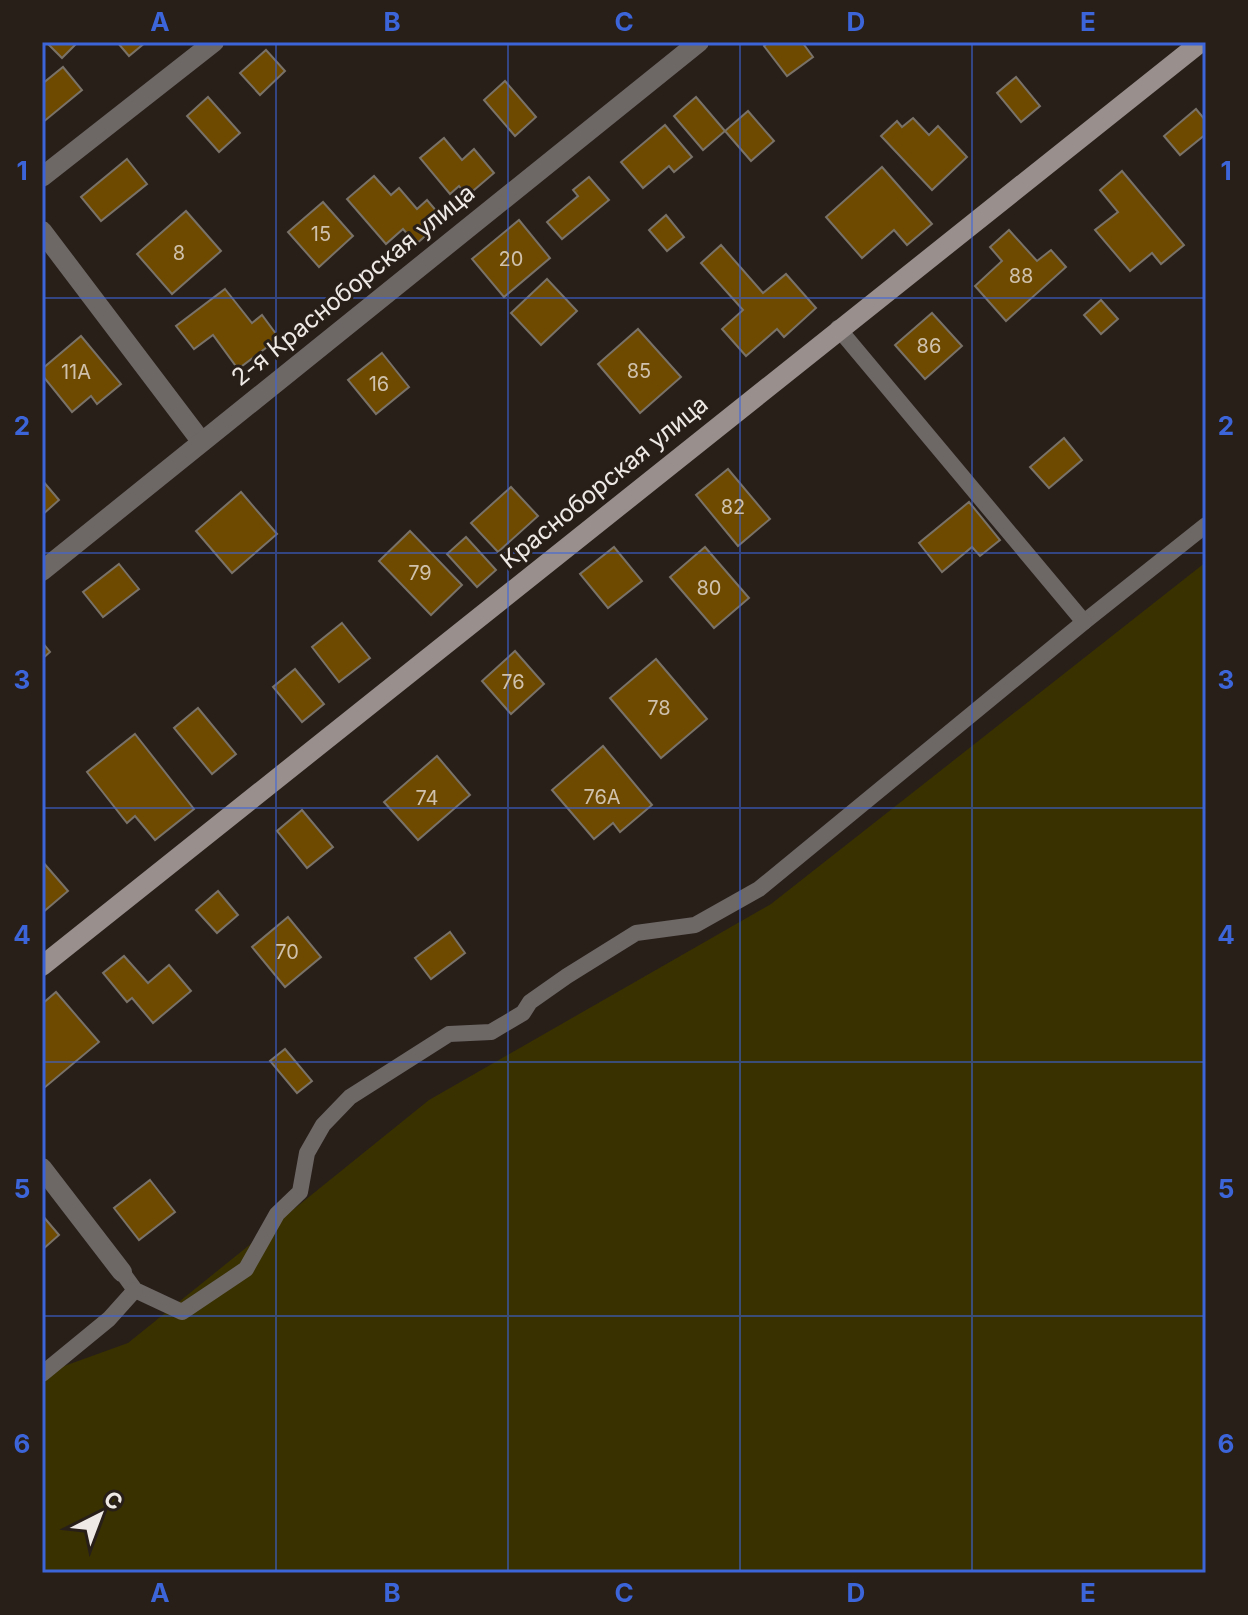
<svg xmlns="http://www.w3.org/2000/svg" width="1248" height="1615" font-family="Inter,sans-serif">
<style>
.green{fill:#393100}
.building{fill:#6e4a01;stroke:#797268;stroke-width:2}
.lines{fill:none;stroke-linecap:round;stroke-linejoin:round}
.lane{stroke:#6d6766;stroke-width:16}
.street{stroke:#6d6766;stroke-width:20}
.secondary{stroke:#99908e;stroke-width:20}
.grid{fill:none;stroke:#3c65da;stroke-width:2;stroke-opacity:0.55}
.labels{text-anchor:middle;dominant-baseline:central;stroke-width:6;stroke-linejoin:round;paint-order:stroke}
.number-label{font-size:20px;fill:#cfc1ac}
.street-label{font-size:24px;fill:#efe9e5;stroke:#281f19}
.neatline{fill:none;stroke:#3c65da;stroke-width:3}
.grid-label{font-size:26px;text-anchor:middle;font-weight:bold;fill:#3c65da}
</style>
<rect width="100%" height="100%" fill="#281f19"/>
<polygon class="green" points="1206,562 1206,1573 42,1573 42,1374 128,1343 429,1100 771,904"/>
<g class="building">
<polygon points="46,42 78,42 62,58"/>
<polygon points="117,42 146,42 129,56"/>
<polygon points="769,42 802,42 813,57 787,76 764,46"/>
<polygon points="266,50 285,71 260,95 240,73"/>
<polygon points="63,67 82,90 42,123 42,84"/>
<polygon points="1016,77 1040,106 1021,122 997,93"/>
<polygon points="505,81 536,117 515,136 484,100"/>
<polygon points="208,97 240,133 219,152 187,116"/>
<polygon points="696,97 725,131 703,150 674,116"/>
<polygon points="1196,109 1206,121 1206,134 1180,155 1164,136"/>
<polygon points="748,111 774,141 751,161 725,131"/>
<polygon points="913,118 929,135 938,126 967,157 932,190 881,136 897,121 902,127"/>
<polygon points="665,125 692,157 674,172 669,166 643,188 621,162"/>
<polygon points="444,138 462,160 474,149 494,173 467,196 459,186 450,194 420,158"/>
<polygon points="127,159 147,184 101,221 81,197"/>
<polygon points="882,167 932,224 907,245 894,230 862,258 826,217"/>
<polygon points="1122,171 1184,245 1161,264 1152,253 1130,271 1095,230 1118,212 1100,190"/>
<polygon points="374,176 391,195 399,188 417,209 427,200 444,220 416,244 403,229 386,244 347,199"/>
<polygon points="589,177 609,200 562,239 547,222 578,196 573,190"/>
<polygon points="323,202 353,236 319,267 288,232"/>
<polygon points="186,211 221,251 172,294 137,254"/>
<polygon points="666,215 684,237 667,251 649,230"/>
<polygon points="519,220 550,258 504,297 472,259"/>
<polygon points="1009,230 1037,261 1051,250 1066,267 1006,321 975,286 1002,261 990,247"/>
<polygon points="721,245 763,293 786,274 816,308 784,337 777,329 746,356 722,329 743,310 701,263"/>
<polygon points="547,279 577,311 541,345 511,313"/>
<polygon points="225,289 252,323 262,315 279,338 238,369 213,335 194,349 176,326"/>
<polygon points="1101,300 1118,319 1101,334 1084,315"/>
<polygon points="932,313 962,346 925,379 895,345"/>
<polygon points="638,329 681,377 640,413 598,364"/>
<polygon points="81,336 121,384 97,404 91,396 72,412 42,375 42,369"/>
<polygon points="382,353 409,387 376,414 348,380"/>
<polygon points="1064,438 1082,460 1049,488 1030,467"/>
<polygon points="728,469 770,519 738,546 696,495"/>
<polygon points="42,480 59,500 42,515"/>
<polygon points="511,487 538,516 498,552 471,523"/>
<polygon points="241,492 277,534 232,573 196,531"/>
<polygon points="969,502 1000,540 980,556 972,547 942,572 919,543"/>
<polygon points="410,531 462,585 431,615 379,561"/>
<polygon points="466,537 496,570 477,587 447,554"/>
<polygon points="614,547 642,581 608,608 580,574"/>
<polygon points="705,547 749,598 714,628 670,577"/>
<polygon points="119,564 139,589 103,617 83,592"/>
<polygon points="342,623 370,658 339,682 312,647"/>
<polygon points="42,642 50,652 42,659"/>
<polygon points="515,651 544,684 511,714 482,681"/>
<polygon points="656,659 707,719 661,758 610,698"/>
<polygon points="295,669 324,704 302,722 273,687"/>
<polygon points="198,708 236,754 212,774 174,728"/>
<polygon points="135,734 194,809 155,840 135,816 127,823 87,772"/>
<polygon points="603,746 652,805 620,832 613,823 594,839 552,790"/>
<polygon points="437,756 470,795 418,840 384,802"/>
<polygon points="302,810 333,847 307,868 277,831"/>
<polygon points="42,861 68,891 42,913"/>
<polygon points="218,891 238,915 217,933 196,910"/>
<polygon points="288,917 321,957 285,987 252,947"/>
<polygon points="450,932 465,953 431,979 415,958"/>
<polygon points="124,956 148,983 169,965 191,991 153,1023 132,998 127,1002 103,973"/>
<polygon points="56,992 99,1042 44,1088 42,1004"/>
<polygon points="285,1049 312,1081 297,1093 270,1061"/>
<polygon points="150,1180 175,1212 139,1240 114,1208"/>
<polygon points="42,1215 59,1235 42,1250"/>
</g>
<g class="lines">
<g class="lane">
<polyline points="1084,622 1206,525"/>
<polyline points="122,1272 135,1290 182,1312 246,1269 277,1214 300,1192 307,1153 323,1125 350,1097 449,1034 491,1032 523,1013 530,1002 567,976 636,933 695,925 759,889 1084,622 838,328"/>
<polyline points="42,1374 109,1319 135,1290"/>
</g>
<g class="street">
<polyline points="42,177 214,42"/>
<polyline points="42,231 201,441"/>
<polyline points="42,571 699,42"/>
<polyline points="42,1168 122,1272"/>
</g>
<polyline class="secondary" points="42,966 1201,42"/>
</g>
<path class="grid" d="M276,42V1573M508,42V1573M740,42V1573M972,42V1573M42,298H1206M42,553H1206M42,808H1206M42,1062H1206M42,1316H1206"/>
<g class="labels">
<g class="number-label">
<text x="321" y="234">15</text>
<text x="179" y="253">8</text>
<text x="511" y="259">20</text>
<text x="1021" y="276">88</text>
<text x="929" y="346">86</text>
<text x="639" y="371">85</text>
<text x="76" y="372">11А</text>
<text x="379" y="384">16</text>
<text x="733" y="507">82</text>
<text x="420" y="573">79</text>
<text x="709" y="588">80</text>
<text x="513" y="682">76</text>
<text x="659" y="708">78</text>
<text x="602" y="797">76А</text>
<text x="427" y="798">74</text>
<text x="287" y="952">70</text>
</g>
<g class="street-label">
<text transform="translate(353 285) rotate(-39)">2-я Красноборская улица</text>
<text transform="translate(604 482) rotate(-39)">Красноборская улица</text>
</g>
</g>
<rect width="1248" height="1615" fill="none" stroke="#281f19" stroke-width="88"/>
<g transform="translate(100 1515) rotate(42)" stroke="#281f19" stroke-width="6" paint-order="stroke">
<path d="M0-6L14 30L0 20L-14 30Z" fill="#efe9e5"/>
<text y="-12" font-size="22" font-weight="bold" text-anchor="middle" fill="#efe9e5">С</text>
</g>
<rect x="44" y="44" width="1160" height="1527" class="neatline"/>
<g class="grid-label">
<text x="160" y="31">A</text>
<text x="392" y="31">B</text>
<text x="624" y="31">C</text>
<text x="856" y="31">D</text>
<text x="1088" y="31">E</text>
<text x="22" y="180">1</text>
<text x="1226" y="180">1</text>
<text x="22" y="435">2</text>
<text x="1226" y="435">2</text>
<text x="22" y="689">3</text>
<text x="1226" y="689">3</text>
<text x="22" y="944">4</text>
<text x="1226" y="944">4</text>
<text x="22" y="1198">5</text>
<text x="1226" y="1198">5</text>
<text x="22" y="1453">6</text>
<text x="1226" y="1453">6</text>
<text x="160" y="1602">A</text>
<text x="392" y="1602">B</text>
<text x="624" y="1602">C</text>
<text x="856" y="1602">D</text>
<text x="1088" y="1602">E</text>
</g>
</svg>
